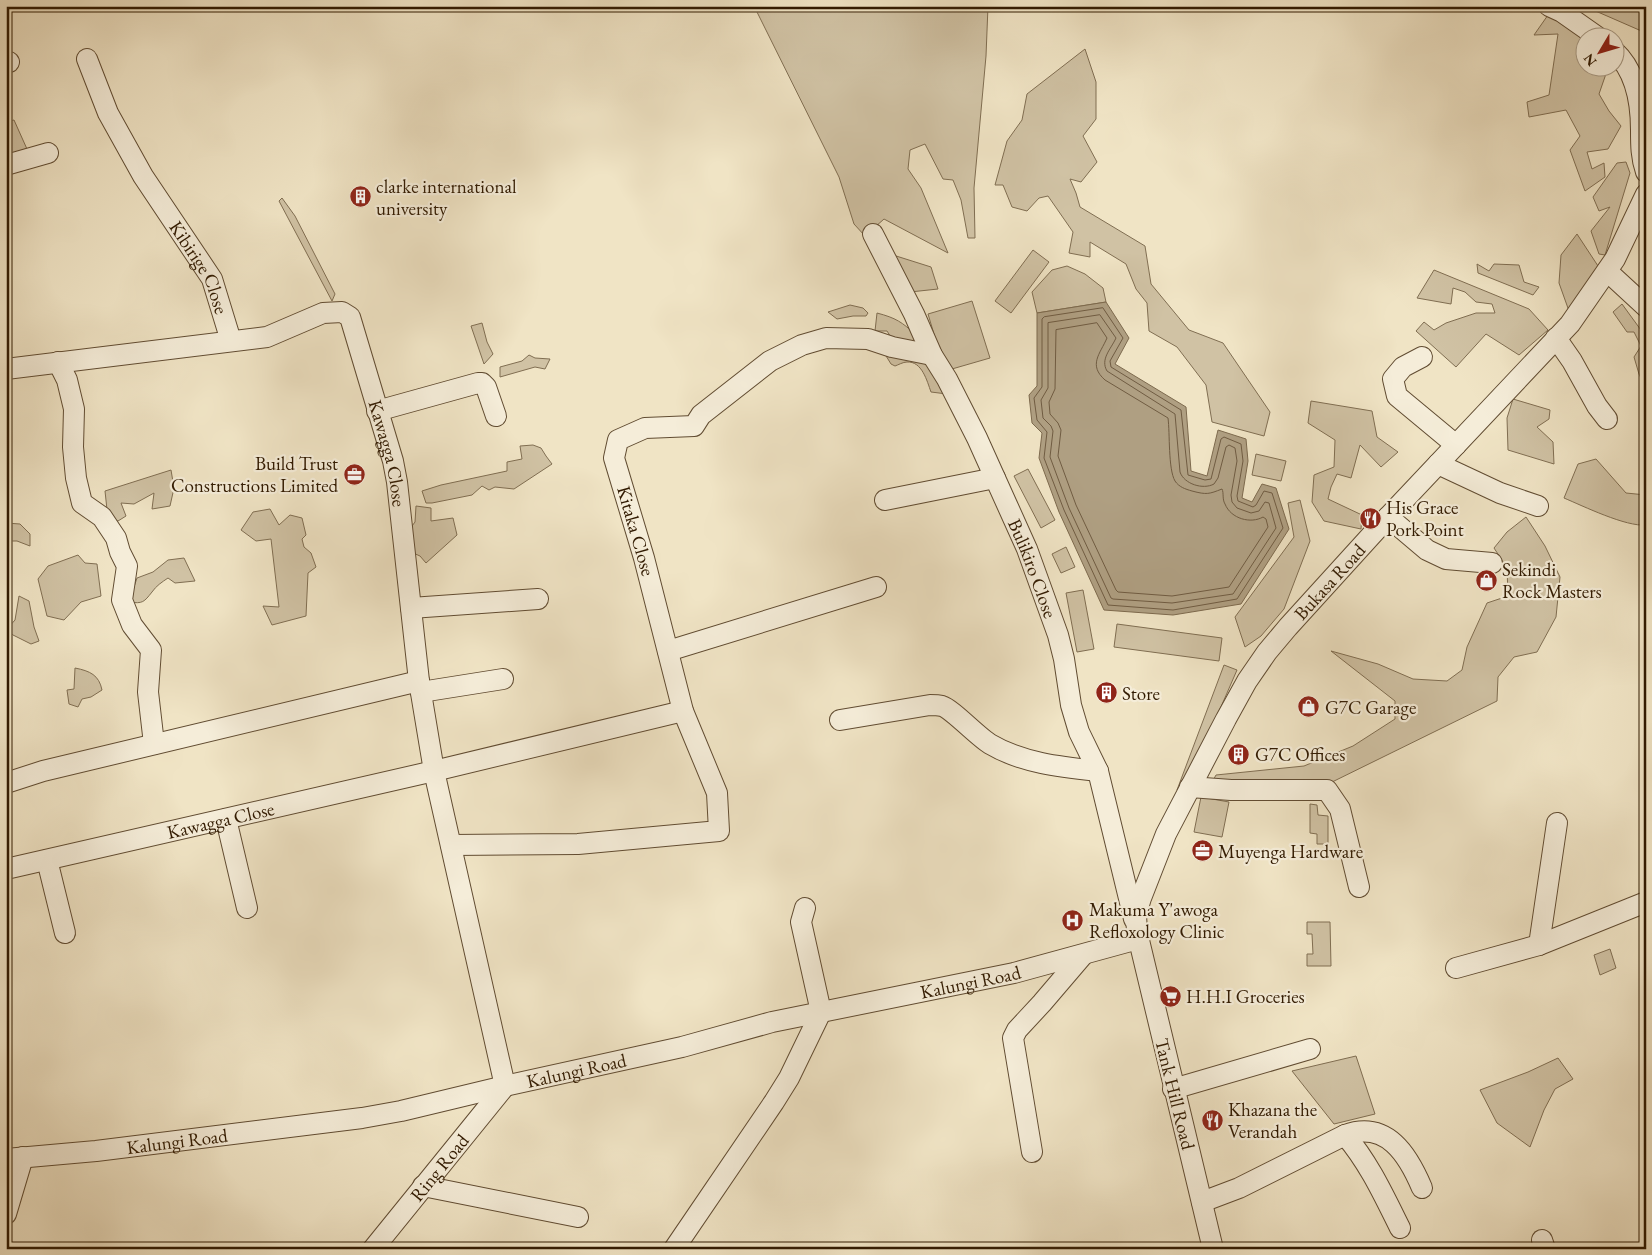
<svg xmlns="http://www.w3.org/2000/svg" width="1652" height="1255" font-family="'EB Garamond',serif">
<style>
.green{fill:#d0c2a4;stroke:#806e52}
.water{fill:#af9f82;stroke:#7d6a4e}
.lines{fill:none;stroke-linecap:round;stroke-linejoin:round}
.shore{stroke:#705c42;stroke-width:1}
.minor-casing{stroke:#614c32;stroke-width:22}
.minor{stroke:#f5edd9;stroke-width:20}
.labels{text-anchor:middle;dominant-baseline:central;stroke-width:4.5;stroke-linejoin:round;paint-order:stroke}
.poi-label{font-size:19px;fill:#311a01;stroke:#f5edd9;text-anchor:start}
.street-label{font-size:19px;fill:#311a01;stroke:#f5edd9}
</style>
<rect width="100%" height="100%" fill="#f0e4c5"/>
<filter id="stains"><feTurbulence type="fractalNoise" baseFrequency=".004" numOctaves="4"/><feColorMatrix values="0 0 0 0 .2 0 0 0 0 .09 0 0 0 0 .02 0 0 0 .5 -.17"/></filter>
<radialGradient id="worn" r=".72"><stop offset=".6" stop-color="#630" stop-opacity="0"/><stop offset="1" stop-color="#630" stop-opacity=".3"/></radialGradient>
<g class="green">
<polygon points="754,6 988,6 986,56 974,188 975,238 968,238 961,200 953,180 943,179 925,144 910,150 908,169 921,188 948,253 884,219 865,236 854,224 839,177"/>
<polygon points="1581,6 1646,6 1646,33 1591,9"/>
<polygon points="1548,15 1579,31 1584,40 1584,68 1608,68 1599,94 1609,111 1621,126 1608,149 1587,152 1592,169 1604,163 1605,177 1585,191 1570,150 1580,136 1566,110 1529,117 1527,102 1549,95 1558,34 1534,35"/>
<polygon points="1085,49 1096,82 1096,119 1083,136 1097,162 1081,182 1070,179 1076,193 1080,207 1145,246 1151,284 1189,330 1223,343 1270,412 1264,436 1212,422 1206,385 1177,347 1149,331 1147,303 1136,289 1126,264 1090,242 1090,257 1069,253 1073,232 1048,196 1039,198 1027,211 1012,207 1003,185 995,185 1007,141 1022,120 1027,94"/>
<polygon points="14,120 31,158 15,162 6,136 6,122"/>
<polygon points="1626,162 1630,173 1605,255 1599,254 1591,231 1610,207 1599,211 1593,197 1617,163"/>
<polygon points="282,198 295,216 335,294 332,301 279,201"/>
<polygon points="1577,234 1600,269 1569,311 1559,283 1561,255"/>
<polygon points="1033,250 1049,262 1011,313 995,301"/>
<polygon points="893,255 931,267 938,289 910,292"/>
<polygon points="1477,264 1489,271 1494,264 1519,265 1524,282 1539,287 1533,295 1478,273"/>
<polygon points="1067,266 1085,274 1103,288 1106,302 1037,313 1032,292 1052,270"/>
<polygon points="1434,270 1529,309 1548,330 1519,355 1486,334 1456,367 1416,331 1424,322 1434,330 1446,323 1476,313 1495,313 1492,304 1476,302 1465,292 1453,288 1451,304 1417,298"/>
<polygon points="972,301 990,358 945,371 928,314"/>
<polygon points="1622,304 1646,337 1646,389 1639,374 1634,357 1641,346 1634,332 1627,332 1613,312"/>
<polygon points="850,305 863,308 868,313 866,316 853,316 837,319 828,312"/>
<path d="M877,313C896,318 902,322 916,335L915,342H894L887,331H875Z"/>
<polygon points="482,323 487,342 493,354 484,364 471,326"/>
<path d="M922,343L947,394L931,392C927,381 922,361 907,362C903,362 898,365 895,366L891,364L883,351Z"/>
<polygon points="529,355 535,358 550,359 545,369 535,367 500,377 500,367 522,361"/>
<polygon points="1513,399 1550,410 1549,419 1537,427 1553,442 1554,464 1508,450 1507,418"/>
<polygon points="1311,401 1372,411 1377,437 1398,452 1381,467 1360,445 1351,478 1337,474 1331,487 1328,499 1362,515 1361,529 1324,521 1312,502 1314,475 1334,467 1335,440 1308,423"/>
<polygon points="533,445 541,448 546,456 552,464 514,489 495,487 489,490 482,486 472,495 432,503 426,503 422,491 441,485 507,471 507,462 522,459 520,446"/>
<polygon points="1256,454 1286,461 1281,481 1252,475"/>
<path d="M1596,459L1626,493L1646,495V525C1626,527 1583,506 1564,498L1578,464Z"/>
<polygon points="1028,469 1055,520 1041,528 1014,476"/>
<polygon points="171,470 174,488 170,506 152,509 154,493 134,504 121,503 126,516 118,521 108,519 105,491"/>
<polygon points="1300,500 1310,541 1284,609 1261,636 1245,647 1235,617 1294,537 1288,503"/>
<polygon points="416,506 431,508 431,521 453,518 457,535 426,563 420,556 404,549 403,538 415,522"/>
<polygon points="270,509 279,525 290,515 302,518 306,535 302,539 304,547 311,553 316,567 308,573 306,616 272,625 263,606 279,607 271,539 256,541 241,530 253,512"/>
<polygon points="1526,517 1545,546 1560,577 1556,617 1537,652 1514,657 1498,677 1497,701 1326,785 1210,786 1216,775 1304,766 1353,746 1395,719 1395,701 1331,651 1378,664 1413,679 1447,681 1462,670 1467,647 1487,603 1508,596 1507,568 1494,548 1507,532"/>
<polygon points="6,523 20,524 30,534 30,546 17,541 6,541"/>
<polygon points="1066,547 1075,567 1061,573 1052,554"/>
<polygon points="78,555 85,563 97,564 101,596 81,602 64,620 47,616 38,579 48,566"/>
<path d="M184,558L195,581L175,583L168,578C162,582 156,586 152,592C144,602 143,604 129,602L137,578L153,572L168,560Z"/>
<polygon points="1083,590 1094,649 1077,652 1066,593"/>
<polygon points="19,596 29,601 34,627 39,641 31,644 13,635 7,629 15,620"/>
<polygon points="1117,624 1222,638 1219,661 1114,647"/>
<polygon points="1224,665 1237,670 1184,792 1177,790"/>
<path d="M75,668C90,671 99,675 102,690L91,697L82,699L78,707L69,704L67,690L74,689Z"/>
<polygon points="1201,797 1229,802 1222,837 1194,832"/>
<polygon points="1310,804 1317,805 1318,815 1328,816 1328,844 1317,844 1317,834 1310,833"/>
<polygon points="1307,922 1330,922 1331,966 1307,966 1307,954 1313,954 1312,934 1307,934"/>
<polygon points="1610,949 1616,968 1600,975 1594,955"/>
<polygon points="1356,1056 1375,1114 1334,1124 1292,1071"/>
<polygon points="1558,1058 1573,1079 1555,1089 1544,1110 1530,1147 1497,1123 1480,1090 1528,1072"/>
</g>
<polygon class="water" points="1106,302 1129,338 1115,364 1186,407 1191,471 1207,476 1218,430 1246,439 1248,461 1242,498 1252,502 1262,484 1276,488 1289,529 1241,604 1173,615 1104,610 1059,512 1039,458 1042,433 1032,423 1029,395 1037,386 1037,313"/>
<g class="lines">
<g class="shore">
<polygon points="1103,308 1123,338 1110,361 1111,367 1181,410 1188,475 1205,480 1211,479 1221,439 1224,437 1241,444 1243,461 1237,496 1238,501 1253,507 1256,505 1264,491 1272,493 1283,528 1237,599 1173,610 1108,605 1064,510 1044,458 1047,432 1037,420 1034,398 1042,387 1042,319 1044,317"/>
<path d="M1100,315L1116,338C1111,349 1100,359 1107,371L1175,414L1180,472C1184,484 1203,490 1214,484L1218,478L1226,447L1229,445L1235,448L1237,461L1231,495L1232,502L1237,508L1251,513L1259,511L1265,502L1269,503L1276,528L1233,594L1172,603L1113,599L1111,598L1069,508L1050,457L1053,431L1051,426L1043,418L1041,400L1048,388V323Z"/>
<path d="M1097,323L1107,338C1100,354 1088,365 1105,380L1168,418C1170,433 1168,469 1175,481C1179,487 1185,489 1192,491C1207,495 1209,494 1222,489C1224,493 1222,499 1225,504C1231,519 1251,524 1263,517L1266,519L1268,527L1229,587L1172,596L1118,592L1116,590L1076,505L1058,456L1061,430L1058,423L1050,414L1049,402L1055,389L1056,330Z"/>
</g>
<defs>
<g id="minor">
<polyline points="1549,6 1562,12 1599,38"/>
<path d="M1614,51C1636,71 1641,102 1641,130C1641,145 1641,158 1646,172"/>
<path id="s1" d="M87,59L108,113L143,176L212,279L231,341"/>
<polyline points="6,63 9,62"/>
<polyline points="6,165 48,153"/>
<path id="s2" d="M873,234L914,314L932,355L947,379L977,438L1027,549L1058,635L1064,659L1071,705L1079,732L1098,771L1134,919"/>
<polyline points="1607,271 1646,307"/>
<polyline points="1556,338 1572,361 1597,406 1607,419"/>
<polyline points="1422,357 1403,367 1393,379 1397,396 1456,445"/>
<polyline points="58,362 67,380 74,409 73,447 76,478 82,503 102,517 116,538 120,552 127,566 122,600 132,625 151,650 148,692 154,744"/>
<path id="s3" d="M6,369L267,337L323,313L342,312L350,317L393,461L397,482L419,681L434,771L505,1086"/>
<polyline points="377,411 478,383 482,383 486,387 496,416"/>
<polyline points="1438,464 1500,493 1538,506"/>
<polyline points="885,500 995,478"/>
<polyline points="1388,517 1427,550 1446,559 1492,563"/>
<polyline points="411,608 538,599"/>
<polyline points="668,651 876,587"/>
<polyline points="421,692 503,679"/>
<path d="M840,720L930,705C934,705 938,705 942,706C952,709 977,736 990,744C1022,763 1061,767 1098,771"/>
<polyline points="6,783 43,771 419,681"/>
<polyline points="1190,787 1231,790 1327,790 1340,809 1359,887"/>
<polyline points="226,819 247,908"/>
<polyline points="451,845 578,844 719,831 717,793 683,711 644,558 614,458 618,440 645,428 694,426 701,415 770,361 802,345 826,338 868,339 892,347 932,355"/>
<polyline points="47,860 65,933"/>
<path id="s4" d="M6,869L434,771L683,711"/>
<polyline points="1539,945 1557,823"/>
<polyline points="1456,968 1539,945 1646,902"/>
<polyline points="1173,1089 1310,1049"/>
<path d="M1345,1135C1387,1120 1408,1155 1422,1188"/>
<polyline points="1032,1152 1013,1038 1017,1030 1042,1003 1083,955"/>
<path id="s5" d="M6,1159L96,1151L362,1118L401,1111L505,1086L682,1047L772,1022L1014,973L1138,939"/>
<polyline points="423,1186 578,1217"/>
<path d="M1202,1202L1239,1188L1345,1135C1369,1163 1384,1196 1400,1228"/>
<polyline points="6,1214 23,1157"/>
<polyline points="1542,1240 1545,1249"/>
<path id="s6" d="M373,1249L505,1086"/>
<polyline points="674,1249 774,1102 789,1078 821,1012 801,922 805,908"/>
<path id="s7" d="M1213,1249L1137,932L1136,915L1141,898L1166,834L1226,719L1247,681L1267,652L1288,627L1388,517L1570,324L1615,259L1646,194"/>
</g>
</defs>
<use href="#minor" class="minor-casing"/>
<use href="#minor" class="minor"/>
</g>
<defs>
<symbol id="building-disc" viewBox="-11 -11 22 22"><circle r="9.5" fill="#8f2418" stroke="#f5edd9"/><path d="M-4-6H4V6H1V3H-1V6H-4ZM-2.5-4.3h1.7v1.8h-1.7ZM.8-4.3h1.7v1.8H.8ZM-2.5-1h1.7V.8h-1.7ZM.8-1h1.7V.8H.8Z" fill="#fff"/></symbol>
<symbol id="office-disc" viewBox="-11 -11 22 22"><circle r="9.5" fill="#8f2418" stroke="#f5edd9"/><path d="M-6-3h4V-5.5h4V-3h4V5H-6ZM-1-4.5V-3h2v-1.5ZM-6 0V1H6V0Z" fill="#fff"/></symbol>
<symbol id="restaurant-disc" viewBox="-11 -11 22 22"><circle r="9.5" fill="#8f2418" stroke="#f5edd9"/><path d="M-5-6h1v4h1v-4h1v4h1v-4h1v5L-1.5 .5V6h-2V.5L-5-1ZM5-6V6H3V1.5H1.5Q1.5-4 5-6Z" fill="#fff"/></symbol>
<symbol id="shop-disc" viewBox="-11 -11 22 22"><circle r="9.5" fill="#8f2418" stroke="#f5edd9"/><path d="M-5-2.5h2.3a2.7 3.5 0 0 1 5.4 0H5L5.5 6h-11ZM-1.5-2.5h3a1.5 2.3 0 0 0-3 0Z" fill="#fff"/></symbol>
<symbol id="hospital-disc" viewBox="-11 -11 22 22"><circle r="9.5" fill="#8f2418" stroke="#f5edd9"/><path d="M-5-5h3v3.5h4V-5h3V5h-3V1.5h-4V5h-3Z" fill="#fff"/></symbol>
<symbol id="supermarket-disc" viewBox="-11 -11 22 22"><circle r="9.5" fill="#8f2418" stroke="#f5edd9"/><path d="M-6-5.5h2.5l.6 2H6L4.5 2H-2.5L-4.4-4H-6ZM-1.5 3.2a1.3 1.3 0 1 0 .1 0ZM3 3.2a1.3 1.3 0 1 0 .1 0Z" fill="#fff"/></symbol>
</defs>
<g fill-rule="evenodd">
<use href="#building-disc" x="348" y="184" width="25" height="25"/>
<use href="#office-disc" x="342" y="462" width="25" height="25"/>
<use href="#restaurant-disc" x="1358" y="506" width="25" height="25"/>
<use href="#shop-disc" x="1474" y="568" width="25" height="25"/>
<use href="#building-disc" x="1094" y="680" width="25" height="25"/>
<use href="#shop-disc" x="1296" y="694" width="25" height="25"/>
<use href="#building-disc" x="1226" y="742" width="25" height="25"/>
<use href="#office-disc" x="1190" y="838" width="25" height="25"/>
<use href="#hospital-disc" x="1060" y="908" width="25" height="25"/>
<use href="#supermarket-disc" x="1158" y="984" width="25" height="25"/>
<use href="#restaurant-disc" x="1200" y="1108" width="25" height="25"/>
</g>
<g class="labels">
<g class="poi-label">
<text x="376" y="186">clarke international<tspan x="376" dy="22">university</tspan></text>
<text x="338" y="463" text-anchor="end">Build Trust<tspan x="338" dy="22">Constructions Limited</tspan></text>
<text x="1386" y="507">His Grace<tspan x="1386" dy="22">Pork Point</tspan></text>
<text x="1502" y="569">Sekindi<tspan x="1502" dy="22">Rock Masters</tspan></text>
<text x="1122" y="693">Store</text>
<text x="1325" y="707">G7C Garage</text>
<text x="1255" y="754">G7C Offices</text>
<text x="1218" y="851">Muyenga Hardware</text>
<text x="1089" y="909">Makuma Y'awoga<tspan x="1089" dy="22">Refloxology Clinic</tspan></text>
<text x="1186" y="996">H.H.I Groceries</text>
<text x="1228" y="1109">Khazana the<tspan x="1228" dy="22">Verandah</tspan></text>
</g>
<g class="street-label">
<text stroke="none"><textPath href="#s1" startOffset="238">Kibirige Close</textPath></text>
<text stroke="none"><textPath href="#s3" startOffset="494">Kawagga Close</textPath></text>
<text transform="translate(636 531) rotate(74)">Kitaka Close</text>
<text stroke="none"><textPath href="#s2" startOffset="371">Bulikiro Close</textPath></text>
<text stroke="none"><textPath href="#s7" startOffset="732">Bukasa Road</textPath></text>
<text stroke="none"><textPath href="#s4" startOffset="220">Kawagga Close</textPath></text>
<text stroke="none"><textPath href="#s5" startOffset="982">Kalungi Road</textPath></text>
<text stroke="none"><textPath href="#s5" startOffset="578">Kalungi Road</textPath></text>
<text transform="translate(1175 1094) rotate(76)">Tank Hill Road</text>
<text stroke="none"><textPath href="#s5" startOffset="172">Kalungi Road</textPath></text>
<text stroke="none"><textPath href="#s6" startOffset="105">Ring Road</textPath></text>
</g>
</g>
<rect width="1652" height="1255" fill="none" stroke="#f0e4c5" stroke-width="25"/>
<rect x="8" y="8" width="1637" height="1240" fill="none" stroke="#311a01" stroke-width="2.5"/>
<rect x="12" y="12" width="1627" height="1230" fill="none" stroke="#311a01"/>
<g transform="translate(1600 52) rotate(232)"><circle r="24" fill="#f5edd9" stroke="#a79983"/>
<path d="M0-4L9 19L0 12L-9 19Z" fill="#8f2418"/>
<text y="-8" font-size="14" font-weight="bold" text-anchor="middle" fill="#311a01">N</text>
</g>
<rect width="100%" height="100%" filter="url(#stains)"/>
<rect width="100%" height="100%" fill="url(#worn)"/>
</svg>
